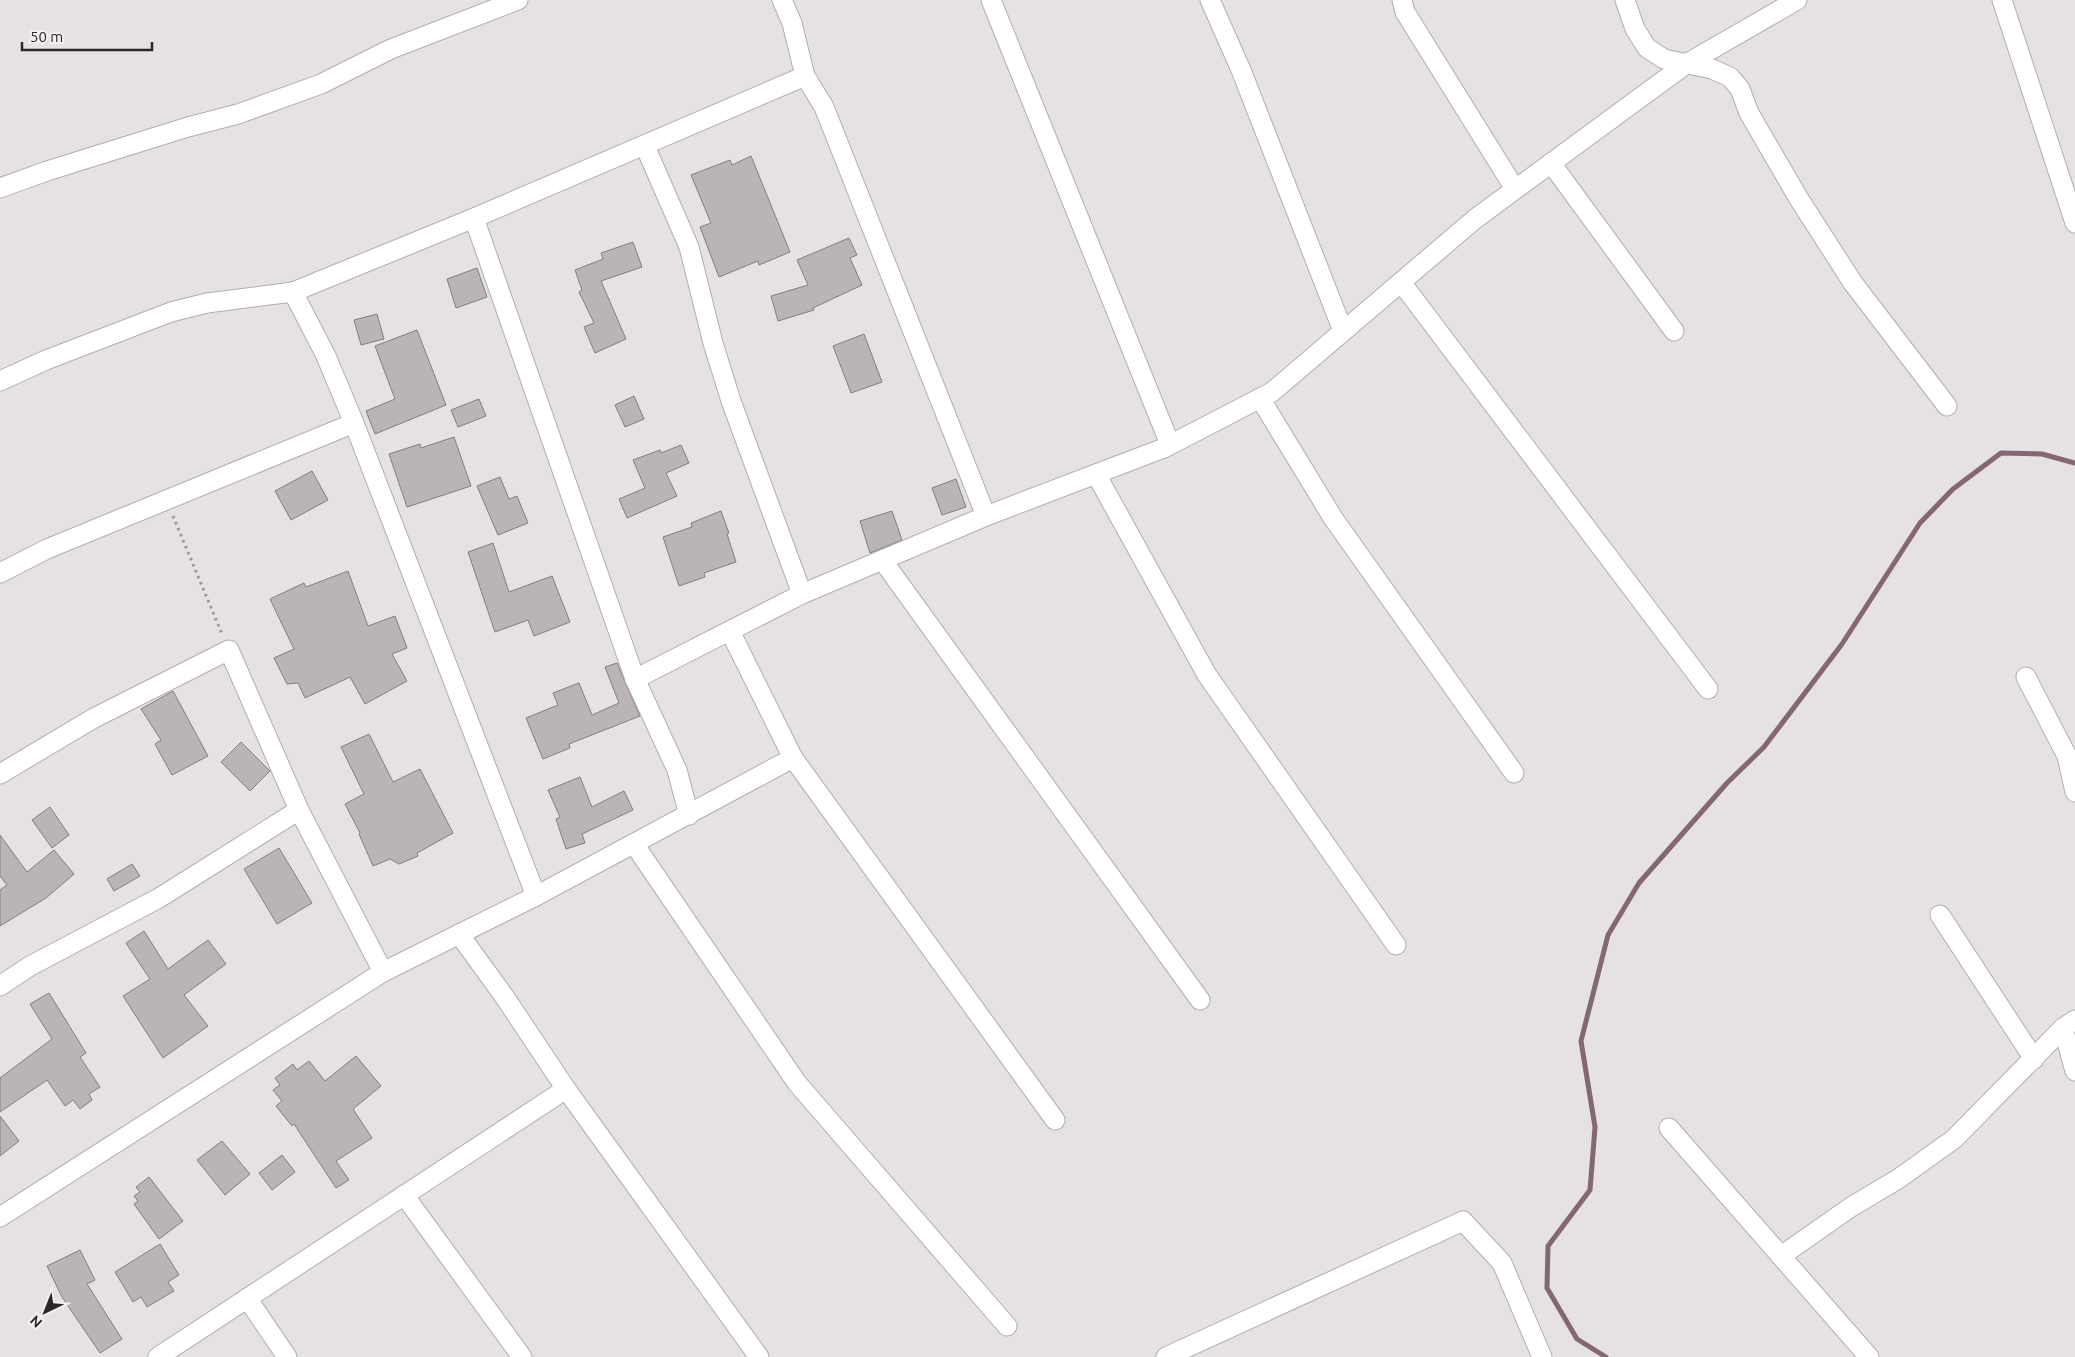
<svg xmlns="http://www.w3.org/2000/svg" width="2075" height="1357" font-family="Ubuntu,sans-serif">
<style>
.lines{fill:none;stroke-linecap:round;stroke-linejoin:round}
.stream{stroke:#846774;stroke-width:5}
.building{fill:#bab4b7;stroke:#827d7f}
.minor-casing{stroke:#b2adaf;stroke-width:21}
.path{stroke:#9c989a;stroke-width:3;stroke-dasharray:2.5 4;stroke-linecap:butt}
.minor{stroke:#fff;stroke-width:19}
</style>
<rect width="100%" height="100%" fill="#e6e1e3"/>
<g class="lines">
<polyline class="stream" points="1606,1357 1577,1339 1547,1288 1548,1246 1590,1190 1595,1127 1581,1041 1608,935 1639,883 1727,783 1764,747 1842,644 1920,523 1953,489 2001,453 2042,454 2075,463"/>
</g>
<g class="building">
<polygon points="751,156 790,252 759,265 758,261 719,277 700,227 711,223 691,175 730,160 732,165"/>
<polygon points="849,238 857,255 850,258 862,285 813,308 814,310 778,321 771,296 808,285 797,260"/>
<polygon points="633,242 642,267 601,281 626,339 595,353 584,327 594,323 579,292 582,290 575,270 603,259 601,253"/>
<polygon points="477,268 487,297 456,308 447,279"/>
<polygon points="377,314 384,339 361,345 354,320"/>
<polygon points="417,330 446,405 375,434 366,411 395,399 375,346"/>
<polygon points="864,334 882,382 851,393 833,346"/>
<polygon points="634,396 644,419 625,427 615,405"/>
<polygon points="479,399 486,416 458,427 451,410"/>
<polygon points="454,437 471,486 407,507 389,454 420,444 421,448"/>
<polygon points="681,445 689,463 666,473 677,496 627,518 619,499 645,488 633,460 660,450 661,453"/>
<polygon points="312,471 328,500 291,520 275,491"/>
<polygon points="500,477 509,499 517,496 528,523 498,535 477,486"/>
<polygon points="956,479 966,507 942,515 932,488"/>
<polygon points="721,511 729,533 727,534 736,562 704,573 705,577 679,586 663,537 692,527 691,523"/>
<polygon points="892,511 902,540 870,553 860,521"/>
<polygon points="493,543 509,592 552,576 570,622 534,636 528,620 495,632 468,552"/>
<polygon points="348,571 368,626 395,616 407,648 392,654 407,681 365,704 350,677 305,698 298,683 287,684 274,658 294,649 270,599 304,583 306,587"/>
<polygon points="617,663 640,716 569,744 570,748 543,759 526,718 558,705 553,693 579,683 592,715 619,703 605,667"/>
<polygon points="173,691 208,756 172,775 155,744 161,740 141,709"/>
<polygon points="369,734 393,782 420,769 453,833 417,853 418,856 399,864 390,859 373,866 359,834 360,833 345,804 364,794 341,747"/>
<polygon points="241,742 270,771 250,791 221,762"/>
<polygon points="580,777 592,807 624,791 633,810 582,834 585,843 566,849 556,819 560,817 548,790"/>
<polygon points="50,807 69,835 52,848 32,820"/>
<polygon points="0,835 27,872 54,850 74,874 46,898 0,926 0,890 7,885 0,876"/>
<polygon points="279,848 312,903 277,924 244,869"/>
<polygon points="132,864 140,876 114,891 107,879"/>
<polygon points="144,931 168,969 208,940 226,964 184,995 208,1026 163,1058 123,996 150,979 126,943"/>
<polygon points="49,993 86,1053 80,1057 100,1087 89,1094 92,1100 80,1109 73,1100 65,1106 47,1080 0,1112 0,1078 52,1039 30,1004"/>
<polygon points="356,1056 381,1086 353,1109 372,1138 336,1161 349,1180 336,1188 294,1124 292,1126 276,1106 282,1101 273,1090 280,1085 275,1078 293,1064 297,1070 309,1061 325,1081"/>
<polygon points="0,1116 19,1141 0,1156"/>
<polygon points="222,1141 250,1174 225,1195 197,1160"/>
<polygon points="282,1155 295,1172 272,1190 259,1173"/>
<polygon points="149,1177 183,1221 159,1239 134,1204 138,1201 134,1196 140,1192 136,1187"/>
<polygon points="160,1244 179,1275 168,1282 174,1291 147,1307 141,1297 133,1302 115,1272"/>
<polygon points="80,1250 95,1280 87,1284 122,1339 100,1353 62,1297 47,1266"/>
</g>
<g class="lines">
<defs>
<g id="minor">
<polyline points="782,0 792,23 805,76 824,107 986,516"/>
<polyline points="1210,0 1241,70 1343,331"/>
<polyline points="1402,0 1405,12 1515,189"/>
<polyline points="1625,0 1635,29 1647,48 1664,59 1712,69 1730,77 1740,89 1749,113 1799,199 1853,283 1947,406"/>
<polyline points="2002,0 2075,223"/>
<polyline points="645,146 689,247 713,343 731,401 802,594"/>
<polyline points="1551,163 1674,331"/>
<polyline points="0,188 47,171 188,127 238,114 321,84 391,49 518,0"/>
<polyline points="474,218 635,679 677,770 689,815"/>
<polyline points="1401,282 1708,689"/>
<polyline points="293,292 326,356 354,423 536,896"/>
<polyline points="0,381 46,360 171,312 207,303 293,292 474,218 805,76"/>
<polyline points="1260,398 1333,518 1514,773"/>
<polyline points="1164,448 1272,392 1475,219 1686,64 1797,0"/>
<polyline points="1096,474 1207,675 1396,945"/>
<polyline points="883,561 1200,1000"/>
<polyline points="0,573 47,549 354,423"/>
<polyline points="730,631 793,758 1055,1120"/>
<polyline points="2026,677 2067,756 2075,792"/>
<polyline points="635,679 802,594 986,516 1164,448 1169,442 991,0"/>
<polyline points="0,774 94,718 229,650 299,810 383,972"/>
<polyline points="634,844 797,1083 1007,1326"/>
<polyline points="1940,915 2034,1059"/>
<polyline points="459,934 506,999 566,1089 759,1357"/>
<polyline points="0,986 30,966 159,898 299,810"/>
<polyline points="2063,1028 2075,1071"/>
<polyline points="1669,1128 1869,1357"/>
<polyline points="404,1195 522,1357"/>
<polyline points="0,1217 383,972 536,896 793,758"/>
<polyline points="1781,1256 1851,1207 1898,1179 1954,1139 2063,1028 2075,1020"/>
<polyline points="247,1298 287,1357"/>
<polyline points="158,1357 566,1089"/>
<polyline points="1166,1357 1463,1221 1502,1263 1542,1357"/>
</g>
</defs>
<use href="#minor" class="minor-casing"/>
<polyline class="path" points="173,516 222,634"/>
<use href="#minor" class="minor"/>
</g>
<g transform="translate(45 1312) rotate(223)" stroke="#f4eef0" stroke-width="4" paint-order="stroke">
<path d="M0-4L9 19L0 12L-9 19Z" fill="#2a2728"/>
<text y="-8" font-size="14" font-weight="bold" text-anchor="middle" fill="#2a2728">N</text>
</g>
<path d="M22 42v8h130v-8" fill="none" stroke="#2a2728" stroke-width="2.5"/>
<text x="30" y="42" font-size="15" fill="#2a2728" stroke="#f4eef0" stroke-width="4" paint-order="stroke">50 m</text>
</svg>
